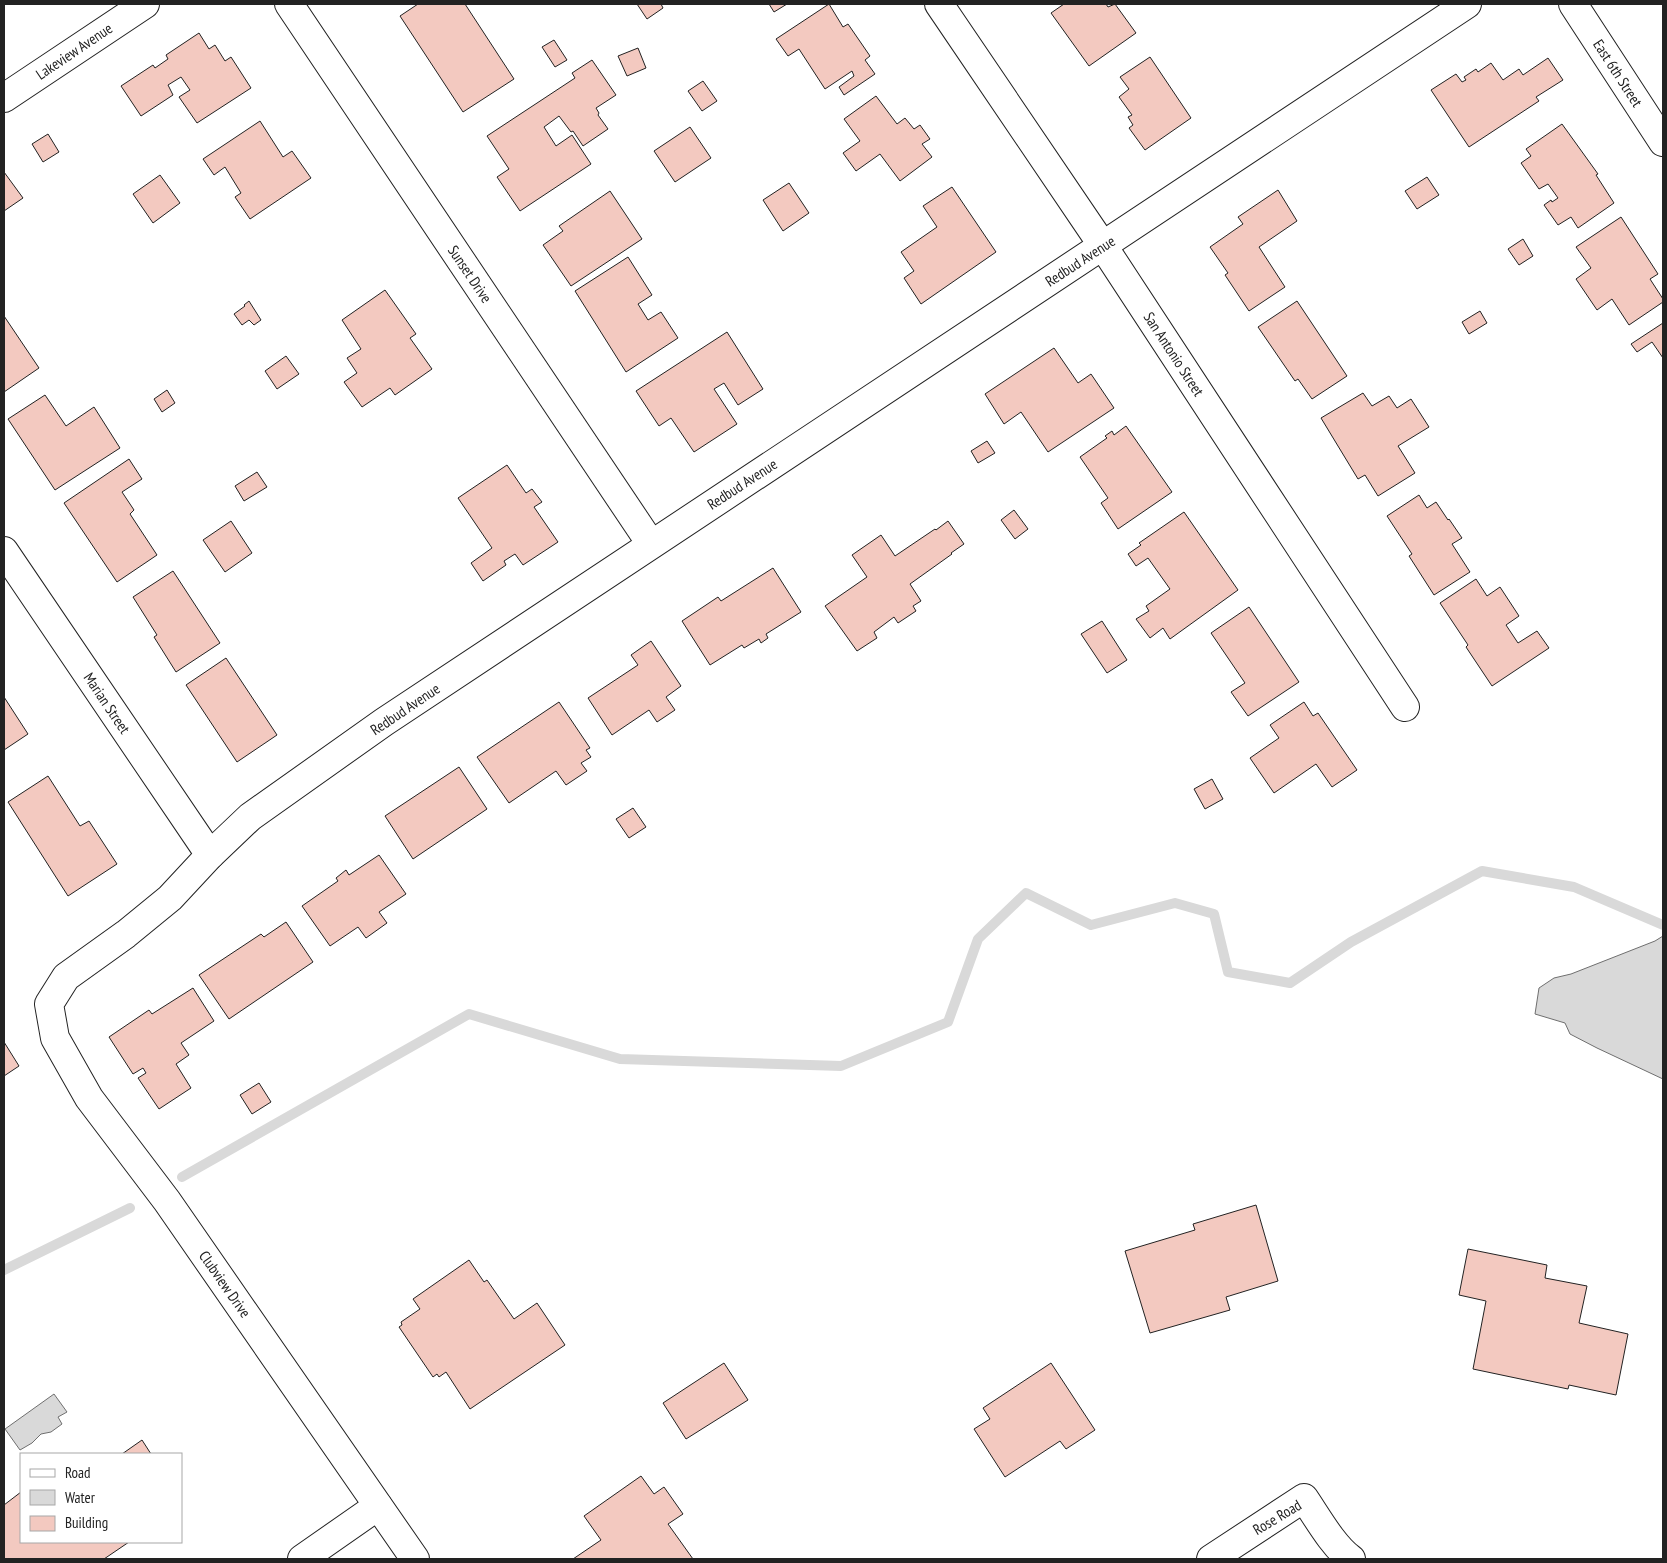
<svg xmlns="http://www.w3.org/2000/svg" width="1667" height="1563" font-family="'PT Sans Narrow',sans-serif">
<style>
.water{fill:#d9d9d9;stroke:#6f6f6f}
.lines{fill:none;stroke-linecap:round;stroke-linejoin:round}
.stream{stroke:#d9d9d9;stroke-width:10}
.building{fill:#f3c9c0;stroke:#222}
.minor-casing{stroke:#222;stroke-width:30}
.minor{stroke:#fff;stroke-width:28}
.labels{text-anchor:middle;dominant-baseline:central;stroke-width:4;stroke-linejoin:round;paint-order:stroke}
.street-label{font-size:15px;fill:#222;stroke:#fff}
</style>
<rect width="100%" height="100%" fill="#fff"/>
<g class="water">
<polygon points="1663,936 1663,1079 1597,1048 1570,1034 1565,1023 1535,1014 1539,988 1554,978 1571,974 1655,941"/>
<polygon points="54,1394 67,1412 58,1417 62,1424 51,1432 41,1434 32,1443 20,1450 5,1429"/>
</g>
<g class="lines">
<g class="stream">
<polyline points="182,1177 469,1014 620,1059 841,1066 948,1022 978,939 1026,893 1091,925 1175,903 1214,914 1228,972 1290,983 1351,942 1482,871 1574,887 1663,925"/>
<polyline points="4,1270 130,1208"/>
</g>
</g>
<g class="building">
<polygon points="418,4 465,4 514,79 463,112 400,16"/>
<polygon points="637,4 661,4 663,8 647,19"/>
<polygon points="769,4 787,4 774,12"/>
<polygon points="829,4 843,27 848,24 870,56 865,60 875,74 844,95 839,87 854,76 852,71 825,89 799,49 788,56 776,39"/>
<polygon points="1064,4 1106,4 1108,7 1115,4 1136,33 1089,66 1051,13"/>
<polygon points="199,33 209,49 215,45 225,61 231,57 251,88 197,123 179,97 190,90 181,77 168,85 173,95 141,116 121,86 153,65 155,68 168,59 166,55"/>
<polygon points="554,40 567,60 555,67 542,47"/>
<polygon points="638,48 646,68 627,76 618,56"/>
<polygon points="1150,57 1191,118 1145,150 1129,128 1133,125 1128,117 1132,115 1119,97 1129,89 1120,77"/>
<polygon points="1548,58 1563,80 1536,97 1539,101 1469,147 1431,90 1456,74 1462,82 1466,80 1464,77 1476,69 1478,72 1491,63 1503,80 1519,69 1523,75"/>
<polygon points="592,60 616,95 596,108 599,113 598,115 608,129 583,146 573,131 571,132 559,116 544,127 556,146 572,135 591,164 520,211 497,177 509,169 487,136 575,78 572,73"/>
<polygon points="703,81 717,101 702,111 688,91"/>
<polygon points="876,96 897,124 905,118 914,129 920,125 930,139 922,144 932,157 900,181 880,154 856,171 843,153 860,141 844,119"/>
<polygon points="260,121 283,157 292,151 311,178 250,219 235,197 241,193 225,167 214,175 203,159"/>
<polygon points="1562,124 1598,174 1596,175 1614,203 1578,228 1571,217 1558,225 1544,205 1551,200 1552,202 1558,198 1548,184 1539,189 1521,163 1531,156 1526,149"/>
<polygon points="690,127 711,158 675,182 654,151"/>
<polygon points="48,134 59,152 43,162 32,144"/>
<polygon points="4,172 23,198 4,211"/>
<polygon points="160,175 180,203 153,223 133,194"/>
<polygon points="1427,177 1439,195 1417,209 1405,191"/>
<polygon points="789,183 809,213 783,231 763,200"/>
<polygon points="952,187 996,252 921,304 904,278 914,271 901,252 937,227 923,206"/>
<polygon points="1278,190 1297,221 1259,247 1285,287 1249,311 1225,275 1228,273 1210,247 1243,224 1238,217"/>
<polygon points="610,191 642,239 571,286 543,245 563,231 559,226"/>
<polygon points="1621,217 1658,274 1650,279 1663,299 1663,302 1629,325 1612,299 1597,310 1576,279 1591,268 1576,247"/>
<polygon points="1523,239 1533,256 1519,265 1508,249"/>
<polygon points="628,257 652,295 638,304 648,320 661,312 678,338 626,372 575,291"/>
<polygon points="385,290 416,334 410,338 432,369 395,395 390,388 362,407 344,382 357,373 347,358 361,349 342,320"/>
<polygon points="249,301 261,320 254,325 249,320 242,325 234,314 245,306 244,305"/>
<polygon points="1297,301 1347,376 1312,399 1298,379 1295,381 1258,327"/>
<polygon points="1480,311 1487,323 1469,334 1462,322"/>
<polygon points="4,316 39,368 4,392"/>
<polygon points="1663,323 1663,358 1652,342 1637,352 1631,344"/>
<polygon points="727,332 763,389 738,405 724,383 714,389 737,424 694,452 671,418 659,426 636,391"/>
<polygon points="1054,348 1078,383 1091,374 1114,408 1048,452 1021,412 1004,424 985,394"/>
<polygon points="286,356 299,374 277,389 265,371"/>
<polygon points="167,390 175,403 162,412 154,399"/>
<polygon points="1363,393 1372,406 1389,396 1397,408 1411,399 1429,427 1398,446 1415,473 1378,496 1365,475 1358,479 1321,418"/>
<polygon points="45,395 66,426 94,407 120,448 55,490 8,419"/>
<polygon points="1126,426 1172,492 1118,529 1101,503 1108,498 1080,457 1107,438 1105,436 1112,431 1114,435"/>
<polygon points="987,441 995,453 978,463 971,451"/>
<polygon points="129,459 142,479 122,492 134,510 130,514 157,555 117,582 64,503"/>
<polygon points="507,465 526,493 532,489 542,502 534,507 558,542 523,565 515,554 504,561 506,565 483,581 471,563 492,548 458,498"/>
<polygon points="257,472 267,487 244,501 235,486"/>
<polygon points="1419,495 1427,508 1436,502 1448,520 1449,519 1462,538 1452,544 1470,572 1434,595 1409,556 1412,554 1387,516"/>
<polygon points="1014,510 1028,529 1015,539 1001,520"/>
<polygon points="1184,512 1238,590 1170,639 1163,628 1150,638 1136,619 1149,611 1146,606 1170,589 1148,558 1136,566 1128,554 1141,545 1139,543"/>
<polygon points="231,521 252,553 225,572 203,540"/>
<polygon points="948,521 964,544 951,553 952,554 910,584 921,601 913,606 916,611 898,623 894,617 874,632 877,638 857,651 825,606 867,577 852,555 881,535 895,556 935,529 936,530"/>
<polygon points="773,568 801,612 766,634 768,638 761,643 759,639 744,648 742,645 710,665 682,621 718,597 721,601"/>
<polygon points="173,571 220,643 176,672 154,637 157,635 133,597"/>
<polygon points="1476,579 1487,596 1500,587 1519,616 1506,625 1518,643 1537,631 1549,648 1492,686 1466,647 1468,645 1440,603"/>
<polygon points="1249,607 1299,682 1248,716 1231,692 1245,683 1211,633"/>
<polygon points="1102,621 1127,660 1107,673 1081,634"/>
<polygon points="651,641 681,686 666,697 675,710 657,722 649,710 612,735 588,698 638,665 631,655"/>
<polygon points="226,658 277,735 237,762 186,685"/>
<polygon points="4,697 28,734 4,750"/>
<polygon points="559,702 590,748 586,750 591,757 581,763 587,771 566,785 556,771 509,803 477,757"/>
<polygon points="1304,702 1313,716 1318,713 1357,770 1332,787 1316,764 1274,793 1250,758 1279,738 1270,725"/>
<polygon points="459,767 487,809 413,859 385,816"/>
<polygon points="48,776 80,826 89,821 117,864 68,896 8,802"/>
<polygon points="1212,779 1223,799 1205,809 1194,789"/>
<polygon points="633,808 646,827 629,838 616,819"/>
<polygon points="379,855 406,894 379,912 387,923 366,938 358,927 330,946 302,906 338,881 336,878 346,870 349,875"/>
<polygon points="286,922 313,962 229,1019 199,975 261,934 264,937"/>
<polygon points="193,988 214,1021 181,1043 189,1055 176,1064 191,1088 159,1109 138,1078 146,1073 143,1068 133,1074 109,1037 149,1010 152,1014"/>
<polygon points="4,1042 19,1066 4,1076"/>
<polygon points="259,1083 271,1102 252,1114 240,1095"/>
<polygon points="1256,1205 1278,1281 1226,1297 1230,1310 1150,1333 1125,1251 1195,1230 1193,1224"/>
<polygon points="1468,1249 1547,1265 1545,1278 1587,1286 1579,1323 1628,1334 1616,1395 1569,1385 1568,1389 1473,1369 1486,1301 1459,1295"/>
<polygon points="469,1260 484,1282 487,1280 514,1319 537,1303 565,1345 470,1409 446,1372 439,1377 437,1374 433,1377 399,1327 402,1325 401,1322 420,1309 413,1299"/>
<polygon points="724,1363 748,1400 686,1439 663,1403"/>
<polygon points="1051,1363 1095,1430 1066,1449 1060,1441 1005,1477 974,1429 990,1419 983,1408"/>
<polygon points="142,1440 151,1454 122,1454"/>
<polygon points="641,1476 654,1494 664,1487 683,1514 668,1524 693,1559 573,1559 601,1540 584,1516"/>
<polygon points="21,1492 21,1542 129,1542 104,1559 4,1559 4,1505"/>
</g>
<g class="lines">
<defs>
<g id="minor">
<polyline points="289,4 651,544"/>
<polyline points="939,4 1103,246 1405,707"/>
<polyline points="1573,4 1663,142"/>
<polyline points="4,98 145,4"/>
<polyline points="4,551 210,855"/>
<polyline points="302,1559 378,1506"/>
<polyline points="415,1559 167,1201 89,1098 55,1038 49,1004 66,977 126,934 170,898 210,855 250,817 384,722 1467,4"/>
<path d="M1211,1559L1304,1498C1317,1517 1333,1546 1351,1559"/>
</g>
</defs>
<use href="#minor" class="minor-casing"/>
<use href="#minor" class="minor"/>
</g>
<g class="labels">
<g class="street-label">
<text transform="translate(74 51) rotate(-34)">Lakeview Avenue</text>
<text transform="translate(1618 73) rotate(57)">East 6th Street</text>
<text transform="translate(1080 261) rotate(-33)">Redbud Avenue</text>
<text transform="translate(470 274) rotate(56)">Sunset Drive</text>
<text transform="translate(1174 354) rotate(57)">San Antonio Street</text>
<text transform="translate(742 484) rotate(-33)">Redbud Avenue</text>
<text transform="translate(107 703) rotate(56)">Marian Street</text>
<text transform="translate(405 709) rotate(-34)">Redbud Avenue</text>
<text transform="translate(225 1284) rotate(55)">Clubview Drive</text>
<text transform="translate(1277 1517) rotate(-31)">Rose Road</text>
</g>
</g>
<rect width="1667" height="1563" fill="none" stroke="#222222" stroke-width="10"/>
<rect x="20" y="1453" width="162" height="90" fill="#ffffff" stroke="#a7a7a7"/>
<rect x="30" y="1469" width="25" height="8" fill="#ffffff" stroke="#a7a7a7"/>
<text x="65" y="1478" font-size="15" fill="#222222">Road</text>
<rect x="30" y="1490" width="25" height="15" fill="#d9d9d9" stroke="#a7a7a7"/>
<text x="65" y="1503" font-size="15" fill="#222222">Water</text>
<rect x="30" y="1516" width="25" height="15" fill="#f3c9c0" stroke="#a7a7a7"/>
<text x="65" y="1528" font-size="15" fill="#222222">Building</text>
</svg>
